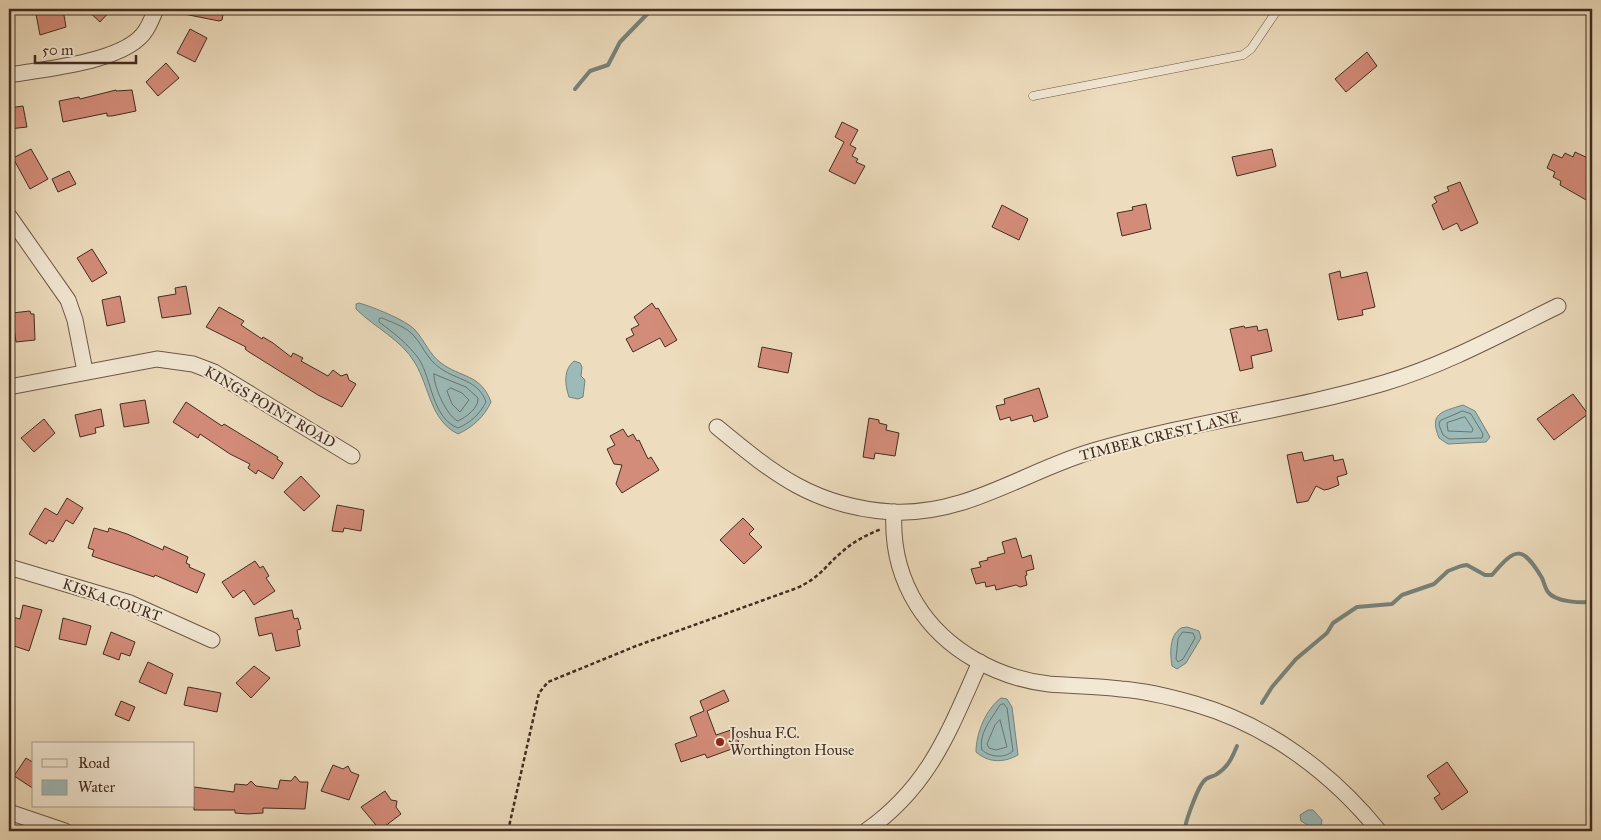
<svg xmlns="http://www.w3.org/2000/svg" width="1601" height="840" font-family="'IM FELL Great Primer',serif">
<style>
.water{fill:#9bbab8;stroke:#77827b}
.lines{fill:none;stroke-linecap:round;stroke-linejoin:round}
.shore{stroke:#6e746c;stroke-width:1}
.stream{stroke:#77827b;stroke-width:4}
.building{fill:#d48c7a;stroke:#422d20}
.service-casing{stroke:#6d5947;stroke-width:9}
.minor-casing{stroke:#6d5947;stroke-width:17}
.path{stroke:#422d20;stroke-width:2.5;stroke-dasharray:4 2.5;stroke-linecap:butt}
.service{stroke:#f3e8d4;stroke-width:8}
.minor{stroke:#f3e8d4;stroke-width:15}
.poi-dot{fill:#8f2418;stroke:#f3e8d4;stroke-width:2}
.labels{text-anchor:middle;dominant-baseline:central;stroke-width:4;stroke-linejoin:round;paint-order:stroke}
.street-label{font-size:15px;fill:#422d20;stroke:#f3e8d4}
.poi-label{font-size:15px;fill:#422d20;stroke:#f3e8d4;text-anchor:start}
</style>
<rect width="100%" height="100%" fill="#eddcbd"/>
<filter id="stains"><feTurbulence type="fractalNoise" baseFrequency=".004" numOctaves="4"/><feColorMatrix values="0 0 0 0 .2 0 0 0 0 .09 0 0 0 0 .02 0 0 0 .5 -.17"/></filter>
<radialGradient id="worn" r=".72"><stop offset=".6" stop-color="#630" stop-opacity="0"/><stop offset="1" stop-color="#630" stop-opacity=".3"/></radialGradient>
<g class="water">
<path d="M359,303C373,307 406,320 415,330C425,341 429,354 441,363C461,378 481,374 491,402C484,417 473,427 458,434C430,420 430,388 415,363C401,339 375,328 356,309V304Z"/>
<path d="M574,361L580,363L582,367L581,376L585,380L583,397L578,399L569,397C565,385 563,370 574,361Z"/>
<path d="M1463,405L1475,411L1490,437L1486,442L1448,444L1439,438C1429,413 1441,412 1463,405Z"/>
<path d="M1187,627L1199,631L1201,638L1186,663L1177,669L1172,666C1170,653 1169,636 1181,628Z"/>
<path d="M1001,698L1007,699L1012,707L1018,755C1003,763 989,763 976,752C976,733 986,709 1001,698Z"/>
<polygon points="1308,810 1313,810 1322,820 1321,826 1313,828 1301,821 1300,815"/>
</g>
<g class="lines">
<g class="shore">
<path d="M382,318C391,322 403,326 410,332C422,342 426,359 440,368C456,380 479,380 486,402C480,414 470,423 458,428C432,418 432,380 419,359C408,344 394,333 379,322V319Z"/>
<path d="M434,374L466,387L478,398C479,408 466,417 458,421C447,417 433,385 434,374Z"/>
<polygon points="451,388 462,393 469,400 460,412 452,404 447,391"/>
<polygon points="1463,411 1471,414 1483,434 1482,438 1449,439 1443,435 1439,425 1440,421"/>
<polygon points="1465,417 1473,429 1472,432 1448,431 1447,423"/>
<polygon points="1183,632 1193,633 1195,638 1183,659 1178,662 1176,659 1178,639"/>
<path d="M1004,704L1007,708L1013,751C1004,759 990,757 982,750C978,734 992,718 1000,705Z"/>
<polygon points="1000,720 1007,747 996,750 989,748 987,744 995,725"/>
</g>
<g class="stream">
<polyline points="575,89 590,71 608,65 620,42 652,9"/>
<path d="M1262,703L1272,687L1296,659L1327,633L1333,623L1357,607L1392,604L1402,595L1434,584L1448,571L1461,566L1467,565L1485,575H1492C1515,548 1522,544 1542,578C1544,582 1545,588 1548,592C1555,602 1581,603 1592,602"/>
<path d="M1185,831C1184,824 1198,787 1204,781C1207,777 1213,777 1217,774C1228,767 1232,758 1237,746"/>
</g>
</g>
<g class="building">
<polygon points="35,9 63,9 66,27 40,35"/>
<polygon points="86,9 112,9 100,22"/>
<polygon points="184,9 224,9 222,20 219,21 184,14"/>
<polygon points="190,29 207,38 195,62 177,53"/>
<polygon points="1367,52 1377,66 1346,92 1335,79"/>
<polygon points="166,63 179,78 158,96 146,82"/>
<polygon points="116,90 116,91 132,90 136,111 112,116 107,116 107,113 63,122 59,101 79,97 80,99"/>
<polygon points="23,106 27,127 9,129 9,108"/>
<polygon points="842,122 858,130 850,145 856,148 852,156 858,159 856,162 865,166 855,184 829,171 844,142 835,137"/>
<polygon points="31,149 48,179 30,189 13,158"/>
<polygon points="1272,149 1276,166 1274,167 1237,176 1232,157"/>
<polygon points="1575,152 1592,160 1592,194 1588,201 1560,185 1561,181 1553,177 1555,172 1547,168 1553,154 1562,158 1565,153 1573,157"/>
<polygon points="69,171 76,184 58,192 52,179"/>
<polygon points="1460,182 1478,223 1461,231 1457,223 1443,230 1432,205 1437,202 1434,197 1449,191 1447,187"/>
<polygon points="1146,204 1151,229 1122,236 1117,213 1133,210 1132,207"/>
<polygon points="1002,205 1028,219 1019,240 992,227"/>
<polygon points="92,249 107,273 92,282 77,258"/>
<polygon points="1340,271 1341,278 1367,272 1375,307 1362,310 1363,315 1338,320 1329,274"/>
<polygon points="186,286 191,314 162,318 158,297 176,294 175,288"/>
<polygon points="120,296 125,322 107,326 102,300"/>
<polygon points="652,303 656,309 658,308 677,340 665,347 660,338 633,352 626,339 634,335 631,329 639,325 634,317"/>
<polygon points="219,307 244,321 241,325 262,339 263,337 273,343 291,357 293,353 303,358 301,361 328,376 333,370 341,376 347,374 349,380 356,384 342,407 318,395 249,352 245,349 246,347 206,327"/>
<polygon points="30,311 31,314 34,314 35,340 16,342 12,313"/>
<polygon points="1244,326 1245,328 1257,326 1258,331 1267,329 1272,351 1251,356 1253,368 1240,371 1230,329"/>
<polygon points="762,347 792,353 788,373 758,367"/>
<polygon points="1039,388 1048,417 1034,422 1032,415 1011,421 1010,417 1000,420 996,406 1005,404 1004,399"/>
<polygon points="1573,394 1588,414 1554,440 1537,419"/>
<polygon points="145,400 149,423 124,427 120,404"/>
<polygon points="186,402 222,426 224,424 278,457 277,459 283,463 273,479 258,470 256,474 248,468 250,464 230,454 200,434 198,438 173,422"/>
<polygon points="101,409 104,426 95,428 96,433 80,437 75,415"/>
<polygon points="869,418 879,420 879,423 887,425 886,430 899,433 895,456 875,453 874,459 863,457"/>
<polygon points="44,419 55,433 34,452 21,438"/>
<polygon points="623,429 628,437 633,434 637,441 639,440 648,459 651,457 659,470 622,493 616,484 622,465 614,464 607,449 615,445 610,436"/>
<polygon points="1302,452 1304,461 1333,455 1334,461 1343,459 1347,474 1337,477 1339,485 1329,489 1324,490 1316,486 1308,501 1297,503 1287,455"/>
<polygon points="301,476 320,496 304,511 284,492"/>
<polygon points="67,498 83,508 73,524 66,520 53,542 49,540 46,544 29,534 45,508 57,515"/>
<polygon points="337,505 364,510 361,531 344,528 343,532 332,531"/>
<polygon points="743,518 754,529 749,534 762,547 744,564 720,540"/>
<polygon points="94,528 108,532 109,528 127,534 163,550 164,546 188,557 186,563 190,565 189,567 205,574 197,593 155,575 154,577 92,556 94,550 88,548"/>
<polygon points="1016,538 1022,558 1031,555 1034,569 1026,571 1027,575 1025,576 1027,585 1020,587 1016,585 996,590 995,585 986,587 985,582 976,584 971,569 981,567 979,562 988,560 987,558 1005,553 1002,542"/>
<polygon points="255,561 260,568 263,566 269,576 266,578 275,591 254,605 244,590 233,598 222,582"/>
<polygon points="23,605 42,610 29,651 11,645 11,642 9,642 9,616 20,619"/>
<polygon points="292,610 294,619 298,618 301,629 297,630 300,646 276,651 272,633 259,636 255,618"/>
<polygon points="63,618 91,626 86,645 59,639"/>
<polygon points="111,632 135,642 130,656 121,653 119,660 103,654"/>
<polygon points="148,662 173,674 166,694 139,682"/>
<polygon points="254,666 270,678 251,698 236,683"/>
<polygon points="188,687 221,693 217,712 184,705"/>
<polygon points="724,690 729,701 707,711 716,735 734,729 740,746 707,758 705,754 681,762 675,744 697,736 690,717 704,711 700,701"/>
<polygon points="121,701 135,707 129,721 115,715"/>
<polygon points="26,758 34,763 34,789 14,776"/>
<polygon points="1447,762 1468,792 1442,810 1434,798 1440,794 1427,776"/>
<polygon points="333,765 343,769 348,766 351,772 359,775 349,800 321,791"/>
<polygon points="295,776 300,782 308,782 305,809 263,808 263,813 248,814 235,813 235,810 194,810 194,787 234,792 235,784 247,785 251,781 256,786 278,789 280,780 291,781"/>
<polygon points="385,791 391,800 397,801 396,807 401,814 380,830 361,807"/>
</g>
<g class="lines">
<defs>
<polyline id="service" points="1033,96 1243,55 1251,49 1278,9"/>
<g id="minor">
<path d="M9,75C44,69 127,62 146,30C150,24 153,16 156,9"/>
<polyline points="9,216 68,300 75,320 85,371"/>
<polyline points="9,387 157,359 193,364 214,372 352,456"/>
<path d="M717,427C774,474 814,507 892,512C966,516 1025,471 1093,451C1189,422 1289,411 1384,383C1445,365 1501,334 1558,306"/>
<path d="M894,512C892,546 899,576 917,605C945,650 997,678 1049,684C1073,686 1097,686 1121,689C1146,691 1171,697 1195,704C1268,725 1332,773 1379,831"/>
<polyline points="9,567 130,603 212,640"/>
<polyline points="9,812 65,831"/>
<path d="M866,831C930,786 949,731 980,662"/>
</g>
</defs>
<use href="#service" class="service-casing"/>
<use href="#minor" class="minor-casing"/>
<path class="path" d="M508,831L539,693L548,682L636,646L797,588C821,577 825,566 843,551C854,541 867,535 881,529"/>
<use href="#service" class="service"/>
<use href="#minor" class="minor"/>
</g>
<circle class="poi-dot" cx="720" cy="742" r="5"/>
<g class="labels">
<g class="street-label">
<text transform="translate(270 407) rotate(30)">KINGS POINT ROAD</text>
<text transform="translate(1160 436) rotate(-14)">TIMBER CREST LANE</text>
<text transform="translate(112 600) rotate(19)">KISKA COURT</text>
</g>
<g class="poi-label">
<text x="730" y="733">Joshua F.C.<tspan x="730" dy="17">Worthington House</tspan></text>
</g>
</g>
<rect width="1601" height="840" fill="none" stroke="#eddcbd" stroke-width="30"/>
<rect x="10" y="10" width="1581" height="820" fill="none" stroke="#422d20" stroke-width="2.5"/>
<rect x="15" y="15" width="1571" height="810" fill="none" stroke="#422d20"/>
<rect x="32" y="742" width="162" height="65" fill="#f3e8d4" stroke="#ac9d8c"/>
<rect x="42" y="759" width="25" height="8" fill="#f3e8d4" stroke="#ac9d8c"/>
<text x="78" y="768" font-size="15" fill="#422d20">Road</text>
<rect x="42" y="780" width="25" height="15" fill="#9bbab8" stroke="#ac9d8c"/>
<text x="78" y="792" font-size="15" fill="#422d20">Water</text>
<path d="M35 55v8h101v-8" fill="none" stroke="#422d20" stroke-width="2.5"/>
<text x="42" y="55" font-size="15" fill="#422d20" stroke="#f3e8d4" stroke-width="4" paint-order="stroke">50 m</text>
<rect width="100%" height="100%" filter="url(#stains)"/>
<rect width="100%" height="100%" fill="url(#worn)"/>
</svg>
